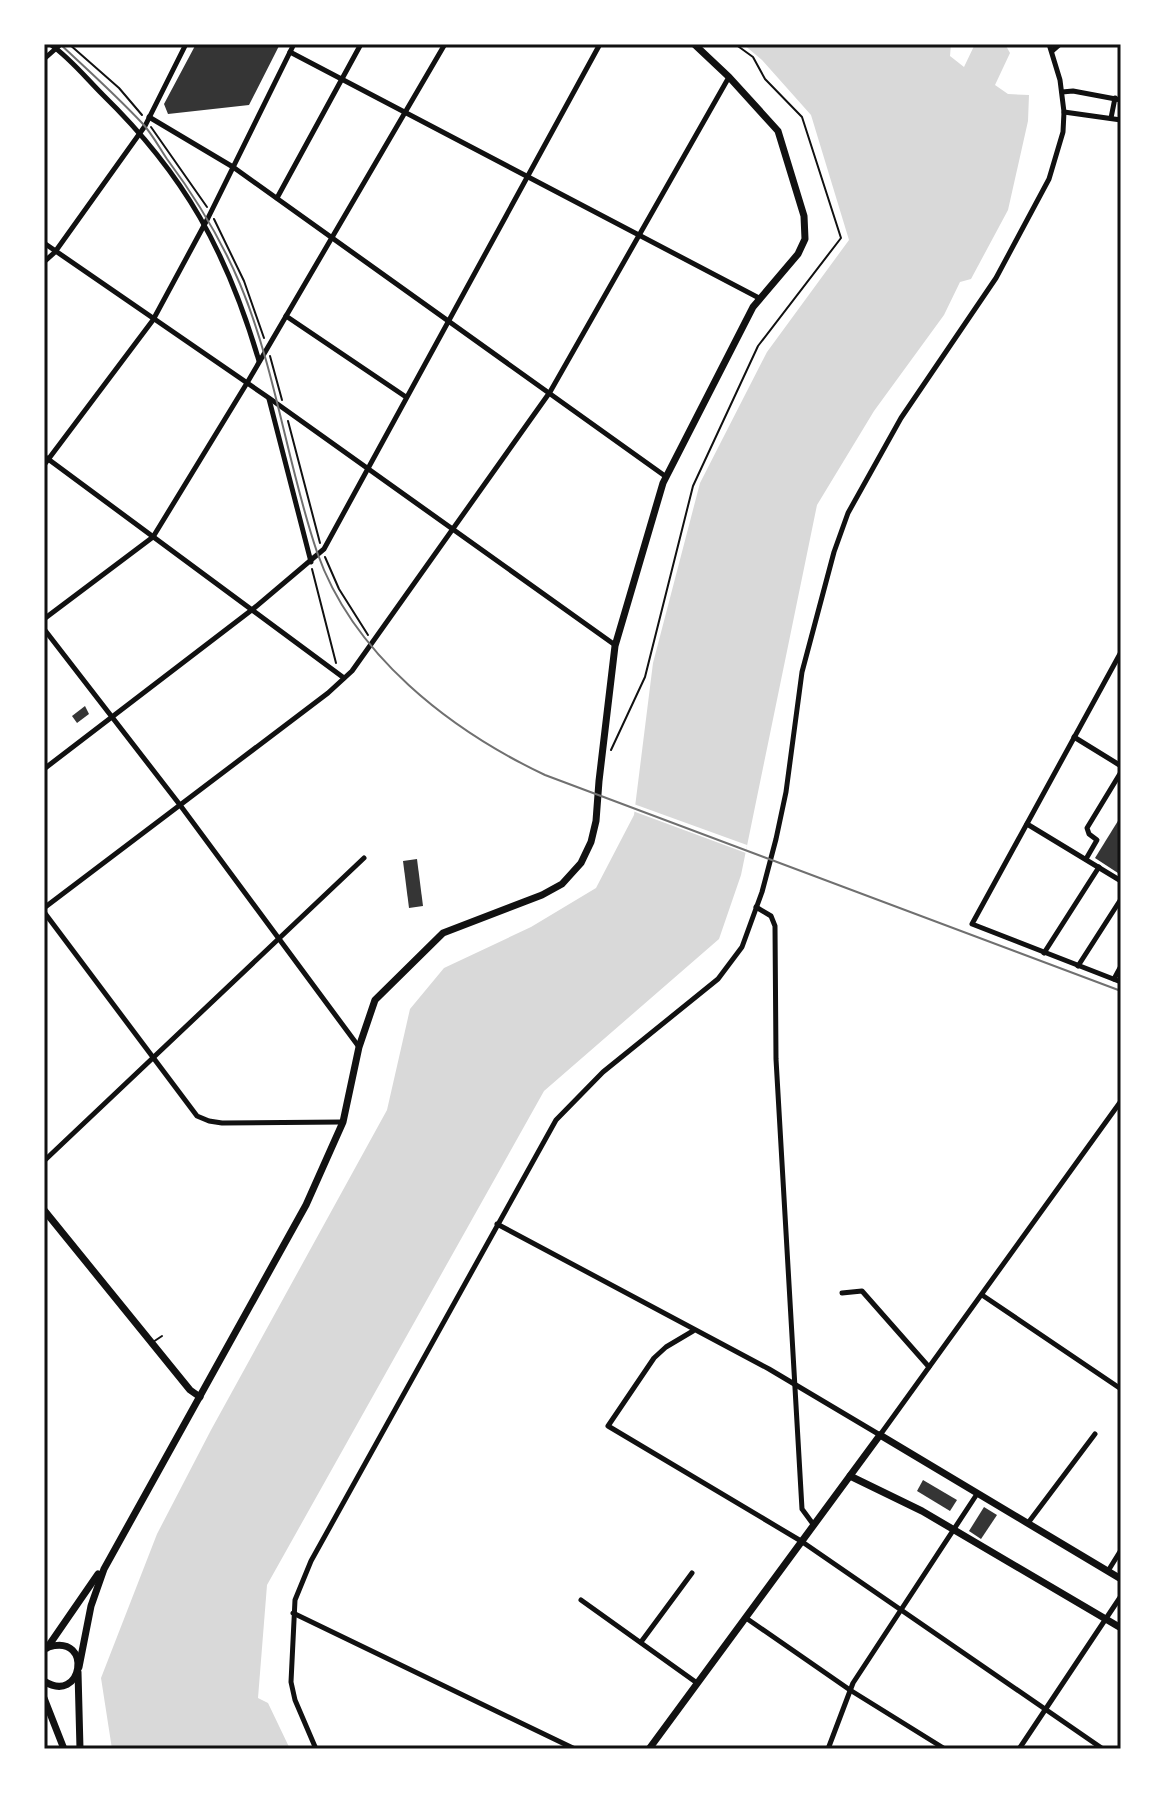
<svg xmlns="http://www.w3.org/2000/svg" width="1165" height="1793" font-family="Karla,sans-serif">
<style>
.water{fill:#d9d9d9}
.pier{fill:#fff}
.building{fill:#353535}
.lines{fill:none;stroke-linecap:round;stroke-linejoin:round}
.path{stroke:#111;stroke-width:2}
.service{stroke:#111;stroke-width:2}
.minor{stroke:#111;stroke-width:5}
.secondary{stroke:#111;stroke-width:7}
.rail{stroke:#707070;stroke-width:2}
.neatline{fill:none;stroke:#111;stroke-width:3}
</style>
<rect width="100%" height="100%" fill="#fff"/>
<polygon class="water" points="743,44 951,44 950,56 964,67 975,44 1005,44 1010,53 995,85 1008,94 1029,95 1028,121 1008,210 971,279 960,282 944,315 874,411 817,505 741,875 719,939 544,1091 267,1585 258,1698 268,1703 290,1749 112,1749 101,1678 157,1534 211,1430 387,1110 410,1009 444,968 531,927 596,888 634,815 653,663 700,483 767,352 849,240 811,115 762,60"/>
<polygon class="pier" points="631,803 747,845 746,853 630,810"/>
<g class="building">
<polygon points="196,44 210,45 280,44 249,105 168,114 164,104"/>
<polygon points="85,706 89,714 77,723 72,716"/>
<polygon points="1121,816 1121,875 1095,858"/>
<polygon points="417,859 423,906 409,908 403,861"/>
<polygon points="923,1480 957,1500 950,1511 917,1491"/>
<polygon points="984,1507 997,1515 981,1539 969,1531"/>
</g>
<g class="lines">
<g class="path">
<polyline points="69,44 119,88 142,115"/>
<polyline points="151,127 207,207"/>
<polyline points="214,219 244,281 264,338"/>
<polyline points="270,356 282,400"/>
<polyline points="288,421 320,543"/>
<polyline points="325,557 339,589 368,635"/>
<polyline points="312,569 336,663"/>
<polyline points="611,750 645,677 693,486 758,346 841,238 802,117 765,79 753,57 735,44"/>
</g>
<polyline class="service" points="153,1342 162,1336"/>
<g class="minor">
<path d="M50,44C70,58 86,78 103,95C185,175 227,252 259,361"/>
<polyline points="1052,51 1060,44"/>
<polyline points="290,52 759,298"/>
<polyline points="44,59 61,44"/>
<polyline points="1062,92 1073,91 1121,100"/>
<polyline points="1064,112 1121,120"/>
<polyline points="149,117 233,167 665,476"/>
<polyline points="1111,118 1115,98"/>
<polyline points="277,198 361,44"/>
<polyline points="44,243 269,398 615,645"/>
<polyline points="44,262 55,252 145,126 186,44"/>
<polyline points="286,316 406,397"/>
<polyline points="269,399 311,562"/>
<polyline points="44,456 344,678"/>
<polyline points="44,465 153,320 208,218 294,44"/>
<polyline points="44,619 153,537 247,383 445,44"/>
<polyline points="44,629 180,805 359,1047"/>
<polyline points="1121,652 972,924 1121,982"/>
<polyline points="1074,737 1121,766"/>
<polyline points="44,769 253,609 324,549 600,44"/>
<polyline points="1027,824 1121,881"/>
<polyline points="1086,859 1097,840 1089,834 1087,828 1121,772"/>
<polyline points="756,907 771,916 775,926 776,1059 802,1509 813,1524"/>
<polyline points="44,908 328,693 352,671 550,392 729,77"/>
<polyline points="44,912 197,1116 209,1121 222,1123 342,1122"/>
<polyline points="1044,953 1099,867"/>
<polyline points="1078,966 1121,899"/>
<polyline points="1114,979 1121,966"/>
<polyline points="44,1161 364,858"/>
<polyline points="497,1224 769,1369 880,1435 1121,1101"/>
<polyline points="842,1293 862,1291 929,1367"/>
<polyline points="982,1295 1121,1389"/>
<polyline points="693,1331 666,1347 654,1358 608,1426 801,1541 1103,1749"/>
<polyline points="1028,1523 1095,1434"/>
<polyline points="1108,1571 1121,1550"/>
<polyline points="581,1600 697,1683"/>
<polyline points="293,1613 575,1749"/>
<polyline points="746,1618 850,1690 945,1749"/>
<polyline points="641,1642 692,1573"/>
<polyline points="316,1749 295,1700 291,1682 295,1600 311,1561 556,1120 603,1072 718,979 742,947 762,892 776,839 786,792 802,672 834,552 848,513 901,418 996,278 1049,179 1063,132 1064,112 1060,80 1049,44"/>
<polyline points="828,1749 853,1683 977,1494"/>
<polyline points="1019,1749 1121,1596"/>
</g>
<g class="secondary">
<polyline points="44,1210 190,1390 200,1397"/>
<polyline points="850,1476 922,1511 1121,1628"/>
<polyline points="47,1648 98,1574"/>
<polyline points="79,1667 91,1606 104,1569 306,1205 343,1122 359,1047 375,1000 443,933 542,895 562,884 581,863 591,842 596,821 599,781 615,646 663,483 753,307 798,254 805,239 804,216 778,131 729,77 694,44"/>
<polyline points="78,1672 80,1749"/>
<path d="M44,1681C82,1706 94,1634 49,1647"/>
<polyline points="44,1698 64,1749"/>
<polyline points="649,1749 880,1435 1121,1579"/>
</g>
<path class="rail" d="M60,44C88,70 117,96 143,124C152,134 159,147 167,159C196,198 221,239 240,284C276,370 287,464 317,552C353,655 450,730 545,775L1121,991"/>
</g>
<rect width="1165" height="1793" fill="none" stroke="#ffffff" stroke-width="92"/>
<rect x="46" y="46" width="1073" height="1701" class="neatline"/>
</svg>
